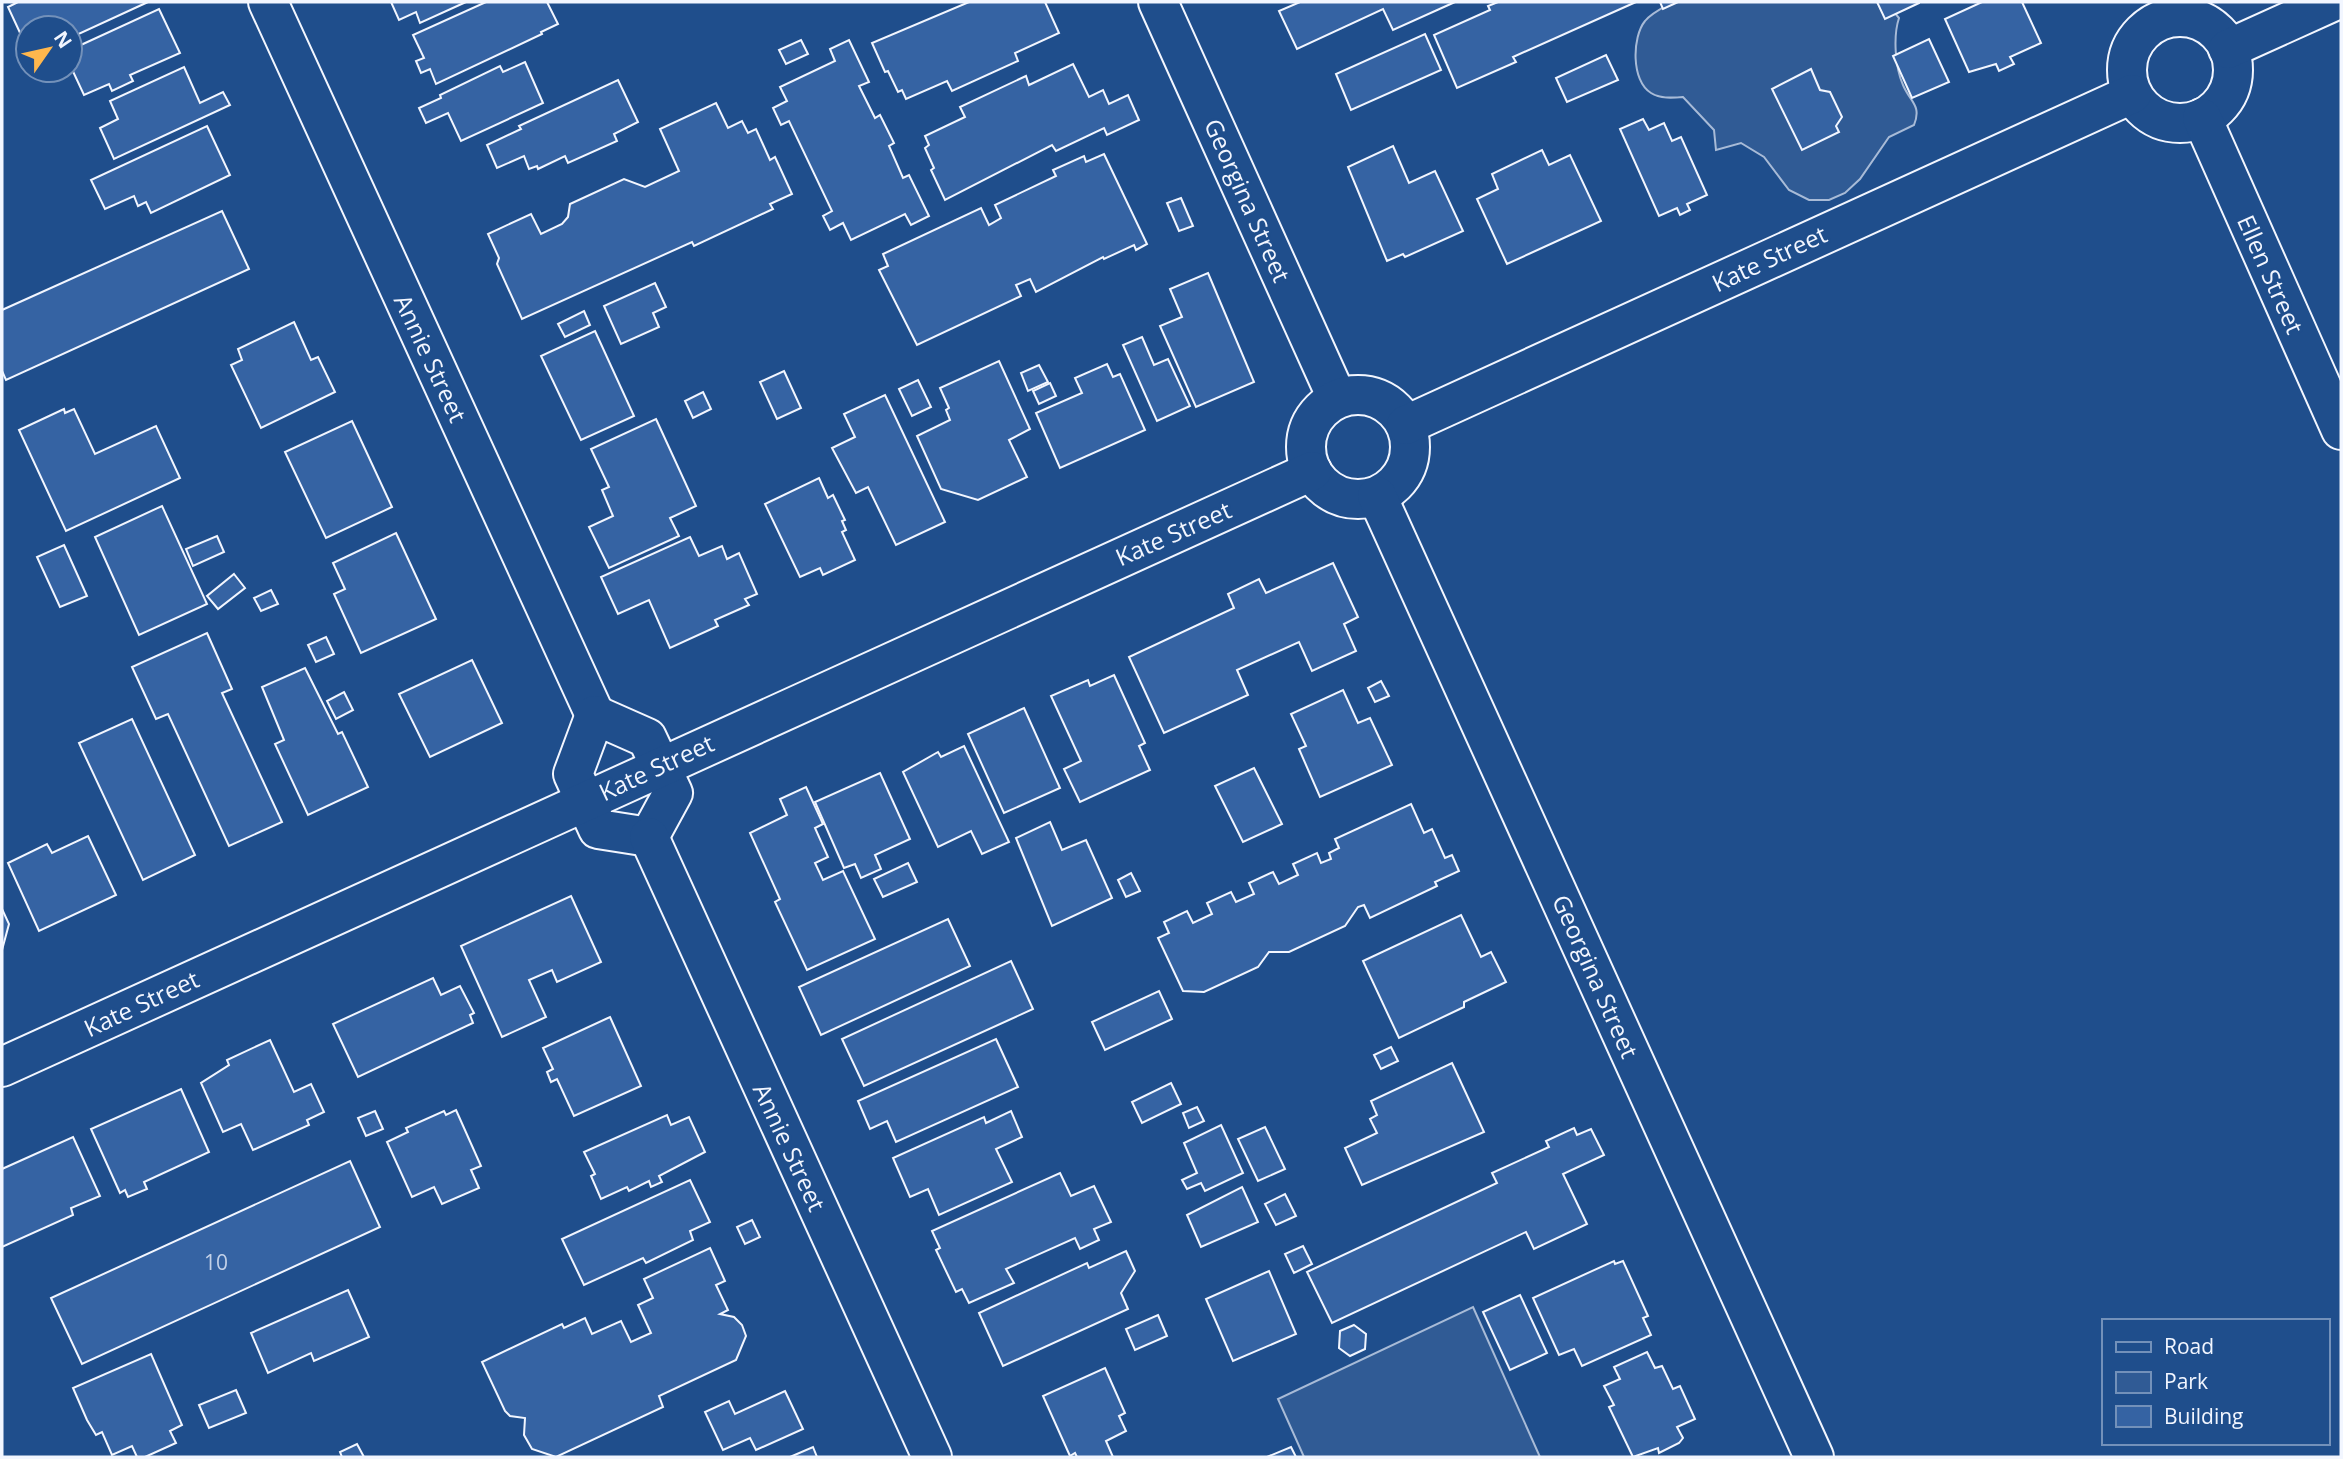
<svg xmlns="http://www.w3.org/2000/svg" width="2343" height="1459" font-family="'Open Sans',sans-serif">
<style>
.green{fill:#305b95;stroke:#a8bbd7;stroke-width:2}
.building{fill:#3563a3;stroke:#f2f6ff;stroke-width:2}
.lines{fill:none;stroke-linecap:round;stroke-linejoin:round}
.minor-casing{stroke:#f2f6ff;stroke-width:42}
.minor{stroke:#1f4e8c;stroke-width:38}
.labels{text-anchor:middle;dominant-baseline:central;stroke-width:5;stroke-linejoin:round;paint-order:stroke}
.number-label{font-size:21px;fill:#c3d1e8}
.street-label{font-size:24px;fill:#f2f6ff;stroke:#1f4e8c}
</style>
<rect width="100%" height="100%" fill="#1f4e8c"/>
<g class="green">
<path d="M1673,2H1886L1899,18C1893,36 1895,67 1903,85C1910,102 1922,105 1914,125L1889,137L1860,179L1845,193L1829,200H1809L1789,190L1764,157L1741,143L1716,150L1714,130L1683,97C1673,98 1660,99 1651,93C1631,81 1632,37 1645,21C1651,13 1664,7 1673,2Z"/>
<polygon points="1473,1307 1540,1457 1304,1457 1278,1399"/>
</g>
<g class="building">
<polygon points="18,2 148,2 70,38 70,28 28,28 28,50 8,7"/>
<polygon points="391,2 466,2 420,23 416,12 399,20"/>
<polygon points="486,2 547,2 558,24 541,32 542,34 436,84 430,69 421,73 416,61 424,58 413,35"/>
<polygon points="969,2 1045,2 1059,33 1015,53 1018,61 952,91 947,81 906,99 902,90 898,92 888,71 885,72 872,43"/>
<polygon points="1300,2 1455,2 1393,30 1383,9 1297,49 1279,11"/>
<polygon points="1498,2 1636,2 1513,57 1516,62 1457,88 1434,35 1490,10 1488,6"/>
<polygon points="1660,2 1678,2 1663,9"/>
<polygon points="1877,2 1919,2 1919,3 1885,19"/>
<polygon points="1982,2 2022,2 2041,43 2010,57 2014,64 1999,71 1996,64 1969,72 1945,19"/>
<polygon points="159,9 180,53 130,75 133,81 112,91 109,84 84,95 70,65 70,50"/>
<polygon points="1425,34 1441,70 1351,110 1336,74"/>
<polygon points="1929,39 1949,82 1912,98 1893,56"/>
<polygon points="801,40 808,54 786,64 779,50"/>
<polygon points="849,40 869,82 859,86 875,118 880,115 894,143 889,146 903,178 909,175 929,216 911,225 905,214 851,240 843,223 830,230 823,216 832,211 789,121 781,125 773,108 787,101 780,87 835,61 830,49"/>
<polygon points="1606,55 1618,80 1567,102 1556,78"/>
<polygon points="525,62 543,103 461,141 448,113 426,123 419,108 441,98 440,95 500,66 503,72"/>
<polygon points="1073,64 1089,97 1103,90 1109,104 1128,95 1139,120 1107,135 1104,128 1056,151 1052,145 945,200 931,170 934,168 925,148 929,145 925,136 965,117 960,107 1026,76 1029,85"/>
<polygon points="184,67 200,103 223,92 230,105 114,159 100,128 118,119 110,101"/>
<polygon points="1811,69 1820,90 1830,92 1842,117 1836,126 1839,132 1802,150 1772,89"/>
<polygon points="618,80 638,122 614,134 617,141 568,163 565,156 538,169 537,166 529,169 524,156 497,168 487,145 521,129 519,126"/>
<polygon points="716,103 728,128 742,121 748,133 756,129 770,160 775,157 792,194 770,204 773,209 694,246 692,242 522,319 497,264 499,258 488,234 531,214 541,234 562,224 568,217 570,204 624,179 645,187 679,171 660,129"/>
<polygon points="1643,119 1649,130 1664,123 1672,141 1681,137 1707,195 1687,204 1690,210 1680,215 1677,208 1659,216 1620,129"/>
<polygon points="207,126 230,175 151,213 146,202 138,206 134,196 105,209 91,180"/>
<polygon points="1393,146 1409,183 1435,171 1463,231 1405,257 1403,254 1387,261 1348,167"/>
<polygon points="1542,150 1549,165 1570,155 1601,221 1507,264 1477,199 1498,189 1492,174"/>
<polygon points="1104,154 1147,244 1136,250 1134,245 1104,259 1103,257 1036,292 1030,279 1016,285 1021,296 917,345 879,270 888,266 883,254 981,208 989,225 1001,218 995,205 1056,176 1053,170 1084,156 1086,162"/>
<polygon points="1181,198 1193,226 1179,231 1167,203"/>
<polygon points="222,211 249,269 6,380 2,371 2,310"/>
<polygon points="1208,273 1254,382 1196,407 1160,326 1182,317 1170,289"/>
<polygon points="655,283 666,307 653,313 659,327 621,344 604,306"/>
<polygon points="584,311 590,325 565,337 558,324"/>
<polygon points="294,322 311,360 318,357 335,392 261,428 231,365 242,360 238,349"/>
<polygon points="595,331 634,416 581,440 541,356"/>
<polygon points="1142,337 1154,365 1168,359 1190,406 1157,421 1123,345"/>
<polygon points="999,361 1030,429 1009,440 1027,477 978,500 941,489 917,436 950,420 946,410 949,408 940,388"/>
<polygon points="1107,364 1113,377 1120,374 1145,430 1060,468 1036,413 1082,393 1075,378"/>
<polygon points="1039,365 1048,382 1028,391 1021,373"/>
<polygon points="784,371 801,408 777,419 760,382"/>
<polygon points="918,380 931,407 912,416 899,389"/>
<polygon points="1050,383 1056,396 1039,404 1033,391"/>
<polygon points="703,392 711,409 693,418 685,401"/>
<polygon points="885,395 945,522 896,545 868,487 856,493 832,448 855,437 844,414"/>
<polygon points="64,409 65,413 74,409 95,454 156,426 180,478 66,531 19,430"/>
<polygon points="656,419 696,506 670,518 679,536 609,568 589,527 613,516 602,490 609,487 591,449"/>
<polygon points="352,421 392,507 326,538 285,452"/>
<polygon points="819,478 828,498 833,495 845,520 842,521 846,530 842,532 855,560 823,575 820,568 800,577 765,504"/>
<polygon points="162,506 207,604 139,635 95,537"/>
<polygon points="396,533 436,619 361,653 334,594 345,589 333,563"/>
<polygon points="217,536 224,552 193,566 186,549"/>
<polygon points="690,537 699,556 722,546 727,559 739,553 757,594 745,599 749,605 715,620 718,626 670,648 649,600 618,614 601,577"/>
<polygon points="64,545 87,596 60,607 37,557"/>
<polygon points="1333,563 1358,617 1344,624 1356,651 1312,671 1299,642 1237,670 1248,695 1164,733 1129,657 1234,608 1228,594 1259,579 1266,593"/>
<polygon points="234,574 245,588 218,609 207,596"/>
<polygon points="271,590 278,604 261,611 254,598"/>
<polygon points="207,633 232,689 222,693 282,822 229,846 168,714 156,719 132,667"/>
<polygon points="326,637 334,654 316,662 308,645"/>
<polygon points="472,660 502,723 430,757 399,694"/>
<polygon points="305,668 338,734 342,732 368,787 308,815 275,744 284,740 262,687"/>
<polygon points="1114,675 1145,743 1139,746 1150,770 1080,802 1064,769 1081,761 1051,696 1088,680 1090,686"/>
<polygon points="1381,681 1389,696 1375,702 1368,688"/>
<polygon points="1343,690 1358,723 1370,718 1392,765 1320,797 1299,749 1306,746 1291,714"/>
<polygon points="344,692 353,710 336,719 327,701"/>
<polygon points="1024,708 1060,788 1004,813 968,734"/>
<polygon points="132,719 195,855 143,880 79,743"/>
<polygon points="964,746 1009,842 982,854 971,831 938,847 903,772 938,752 941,757"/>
<polygon points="1254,768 1282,824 1243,842 1215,786"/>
<polygon points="880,773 910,839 875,855 881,869 861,878 855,864 844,868 815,802"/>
<polygon points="806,787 823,824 815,828 828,857 815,863 823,880 843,871 875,939 807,970 775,902 780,899 750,833 787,815 780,799"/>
<polygon points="1411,804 1424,833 1432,829 1445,858 1452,855 1459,871 1435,882 1437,886 1370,918 1364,905 1358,907 1345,926 1289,952 1269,952 1258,967 1204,992 1183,991 1158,938 1169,933 1164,922 1187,911 1193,923 1212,914 1207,903 1231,892 1236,902 1254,894 1249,883 1273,872 1279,884 1298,875 1293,864 1317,853 1321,863 1331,859 1329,853 1339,848 1335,839"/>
<polygon points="1050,822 1062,850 1086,840 1112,898 1052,926 1016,838"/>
<polygon points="88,836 116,895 39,931 8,863 47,844 52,853"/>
<polygon points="908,863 917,882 883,897 874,879"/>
<polygon points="1131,873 1140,891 1126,897 1118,880"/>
<polygon points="571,896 601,962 557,982 552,970 529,980 546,1017 502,1037 461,946"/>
<polygon points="2,909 9,924 2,950"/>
<polygon points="1461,915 1481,957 1491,952 1506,982 1464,1002 1464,1007 1399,1038 1363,961"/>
<polygon points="948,919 970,966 821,1035 799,987"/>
<polygon points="1011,961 1033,1009 864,1086 842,1039"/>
<polygon points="433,978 441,995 460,986 474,1013 470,1015 473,1023 358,1077 333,1024"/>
<polygon points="1159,991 1172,1019 1105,1050 1092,1022"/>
<polygon points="610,1017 641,1086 574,1116 557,1079 551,1082 547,1072 553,1069 543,1048"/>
<polygon points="996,1039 1018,1087 896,1142 887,1121 870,1129 858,1101"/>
<polygon points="270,1040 294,1092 311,1084 324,1112 307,1120 309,1125 253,1150 241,1124 223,1132 201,1083 229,1065 227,1060"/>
<polygon points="1391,1047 1398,1061 1381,1069 1374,1055"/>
<polygon points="1452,1063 1484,1132 1362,1185 1345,1148 1377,1133 1370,1119 1377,1115 1371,1101"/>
<polygon points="1171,1083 1181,1104 1142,1123 1132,1102"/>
<polygon points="181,1089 209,1152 144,1182 147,1189 128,1197 125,1190 120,1193 91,1129"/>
<polygon points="1197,1107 1204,1121 1189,1128 1183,1113"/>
<polygon points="456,1110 481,1166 471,1170 479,1188 442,1204 434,1187 412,1197 387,1142 408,1132 406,1128 444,1111 446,1115"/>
<polygon points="375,1111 383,1129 366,1136 358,1118"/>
<polygon points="1011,1111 1022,1137 996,1149 1012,1182 939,1215 928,1189 910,1197 893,1158 984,1117 986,1123"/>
<polygon points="667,1115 671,1125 689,1117 705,1152 659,1176 662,1182 651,1187 649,1181 629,1191 627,1187 601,1199 591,1176 595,1174 584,1152"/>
<polygon points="1221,1125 1243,1173 1205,1191 1201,1183 1187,1189 1182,1180 1197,1173 1184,1143"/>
<polygon points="1265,1127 1285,1169 1258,1181 1238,1139"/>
<polygon points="1574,1128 1577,1135 1591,1129 1604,1155 1563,1174 1587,1224 1534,1249 1526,1232 1332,1323 1307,1272 1497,1183 1492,1173 1549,1147 1546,1141"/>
<polygon points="73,1137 100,1196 71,1208 73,1215 2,1247 2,1169"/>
<polygon points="350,1161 380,1227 82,1364 51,1298"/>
<polygon points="1060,1173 1071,1196 1094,1186 1111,1222 1094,1229 1099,1240 1080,1249 1075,1238 1006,1269 1014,1283 969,1303 962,1289 956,1292 936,1250 940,1248 932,1231"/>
<polygon points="690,1180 710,1222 690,1231 693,1240 646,1263 643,1258 584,1285 562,1239"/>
<polygon points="1242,1187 1258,1222 1201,1247 1187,1215"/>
<polygon points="1285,1194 1296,1216 1276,1225 1265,1204"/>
<polygon points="752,1220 760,1237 745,1244 737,1227"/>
<polygon points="1303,1246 1312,1264 1294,1273 1285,1254"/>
<polygon points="710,1248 725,1281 716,1285 728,1310 720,1314 734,1317 742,1325 746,1336 736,1360 659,1396 663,1407 556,1457 532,1449 524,1435 525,1418 510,1416 505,1411 482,1362 562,1324 564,1328 585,1318 592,1334 621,1321 631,1342 651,1333 638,1305 653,1298 644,1279"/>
<polygon points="1126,1251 1135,1271 1121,1293 1128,1309 1003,1366 979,1313 1087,1263 1089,1268"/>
<polygon points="1614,1261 1615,1264 1623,1261 1648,1316 1643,1318 1651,1335 1582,1366 1574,1349 1559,1355 1533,1298"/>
<polygon points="1269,1271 1296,1334 1233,1361 1206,1299"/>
<polygon points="348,1290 369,1337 314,1361 311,1353 268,1373 251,1333"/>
<polygon points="1520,1295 1547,1353 1510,1370 1483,1312"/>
<polygon points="1158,1315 1167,1336 1135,1350 1126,1329"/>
<polygon points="1354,1325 1366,1334 1365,1349 1350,1356 1339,1348 1340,1331"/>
<polygon points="1647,1352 1655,1368 1662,1366 1673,1389 1680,1386 1695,1419 1677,1427 1683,1438 1679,1443 1659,1453 1658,1448 1633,1457 1609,1407 1614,1405 1604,1386 1620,1379 1614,1367"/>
<polygon points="151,1354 182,1425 170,1431 176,1443 145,1457 137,1457 132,1446 112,1455 102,1432 96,1435 87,1420 73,1388"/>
<polygon points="1105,1368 1125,1413 1119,1416 1126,1431 1106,1441 1113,1457 1077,1457 1075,1453 1070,1456 1043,1396"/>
<polygon points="236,1390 246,1413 209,1428 199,1405"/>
<polygon points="785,1391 803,1429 756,1450 750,1438 723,1450 705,1412 729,1401 735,1414"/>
<polygon points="357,1444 364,1457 342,1457 340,1452"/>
<polygon points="813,1447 817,1457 790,1457"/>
<polygon points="1291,1447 1296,1457 1267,1457"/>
</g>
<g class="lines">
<defs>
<g id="minor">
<polyline points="268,2 595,715"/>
<polyline points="1158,2 1337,398"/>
<circle cx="2180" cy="70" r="53"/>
<polyline points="2228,49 2332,2"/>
<polyline points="2202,118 2341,430"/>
<circle cx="1358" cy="447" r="52"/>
<polyline points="1406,425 2132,94"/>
<polyline points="1377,496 1814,1457"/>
<polygon points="595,715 647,738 673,793 649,837 598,829 573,774"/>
<polyline points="649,837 932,1457"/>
<polyline points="2,1067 1312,471"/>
</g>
</defs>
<use href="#minor" class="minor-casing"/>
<use href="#minor" class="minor"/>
</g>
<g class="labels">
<g class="number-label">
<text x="216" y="1262">10</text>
</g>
<g class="street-label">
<text transform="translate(1248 200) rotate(66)">Georgina Street</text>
<text transform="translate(1769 258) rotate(-25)">Kate Street</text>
<text transform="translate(2271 274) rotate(66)">Ellen Street</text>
<text transform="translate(431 358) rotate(65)">Annie Street</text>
<text transform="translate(1173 533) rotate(-24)">Kate Street</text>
<text transform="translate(656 767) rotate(-25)">Kate Street</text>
<text transform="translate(1596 976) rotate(66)">Georgina Street</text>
<text transform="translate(141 1003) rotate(-25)">Kate Street</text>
<text transform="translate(790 1147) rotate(65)">Annie Street</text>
</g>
</g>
<rect width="2343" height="1459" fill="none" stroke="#f2f6ff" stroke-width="7"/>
<rect x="2102" y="1319" width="228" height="126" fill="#1f4e8c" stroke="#7391ba" stroke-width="2"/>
<rect x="2116" y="1342" width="35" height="10" fill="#1f4e8c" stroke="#7391ba" stroke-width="2"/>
<text x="2164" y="1354" font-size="21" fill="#f2f6ff">Road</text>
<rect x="2116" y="1372" width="35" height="21" fill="#305b95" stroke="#7391ba" stroke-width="2"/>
<text x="2164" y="1389" font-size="21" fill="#f2f6ff">Park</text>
<rect x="2116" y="1406" width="35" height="21" fill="#3563a3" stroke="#7391ba" stroke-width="2"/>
<text x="2164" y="1424" font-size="21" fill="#f2f6ff">Building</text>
<g transform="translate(49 49) rotate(56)"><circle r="33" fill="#1f4e8c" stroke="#7391ba" stroke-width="2"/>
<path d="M0-5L12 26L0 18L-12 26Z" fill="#ffb74d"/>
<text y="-10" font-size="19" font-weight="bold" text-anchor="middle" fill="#f2f6ff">N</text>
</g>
</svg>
